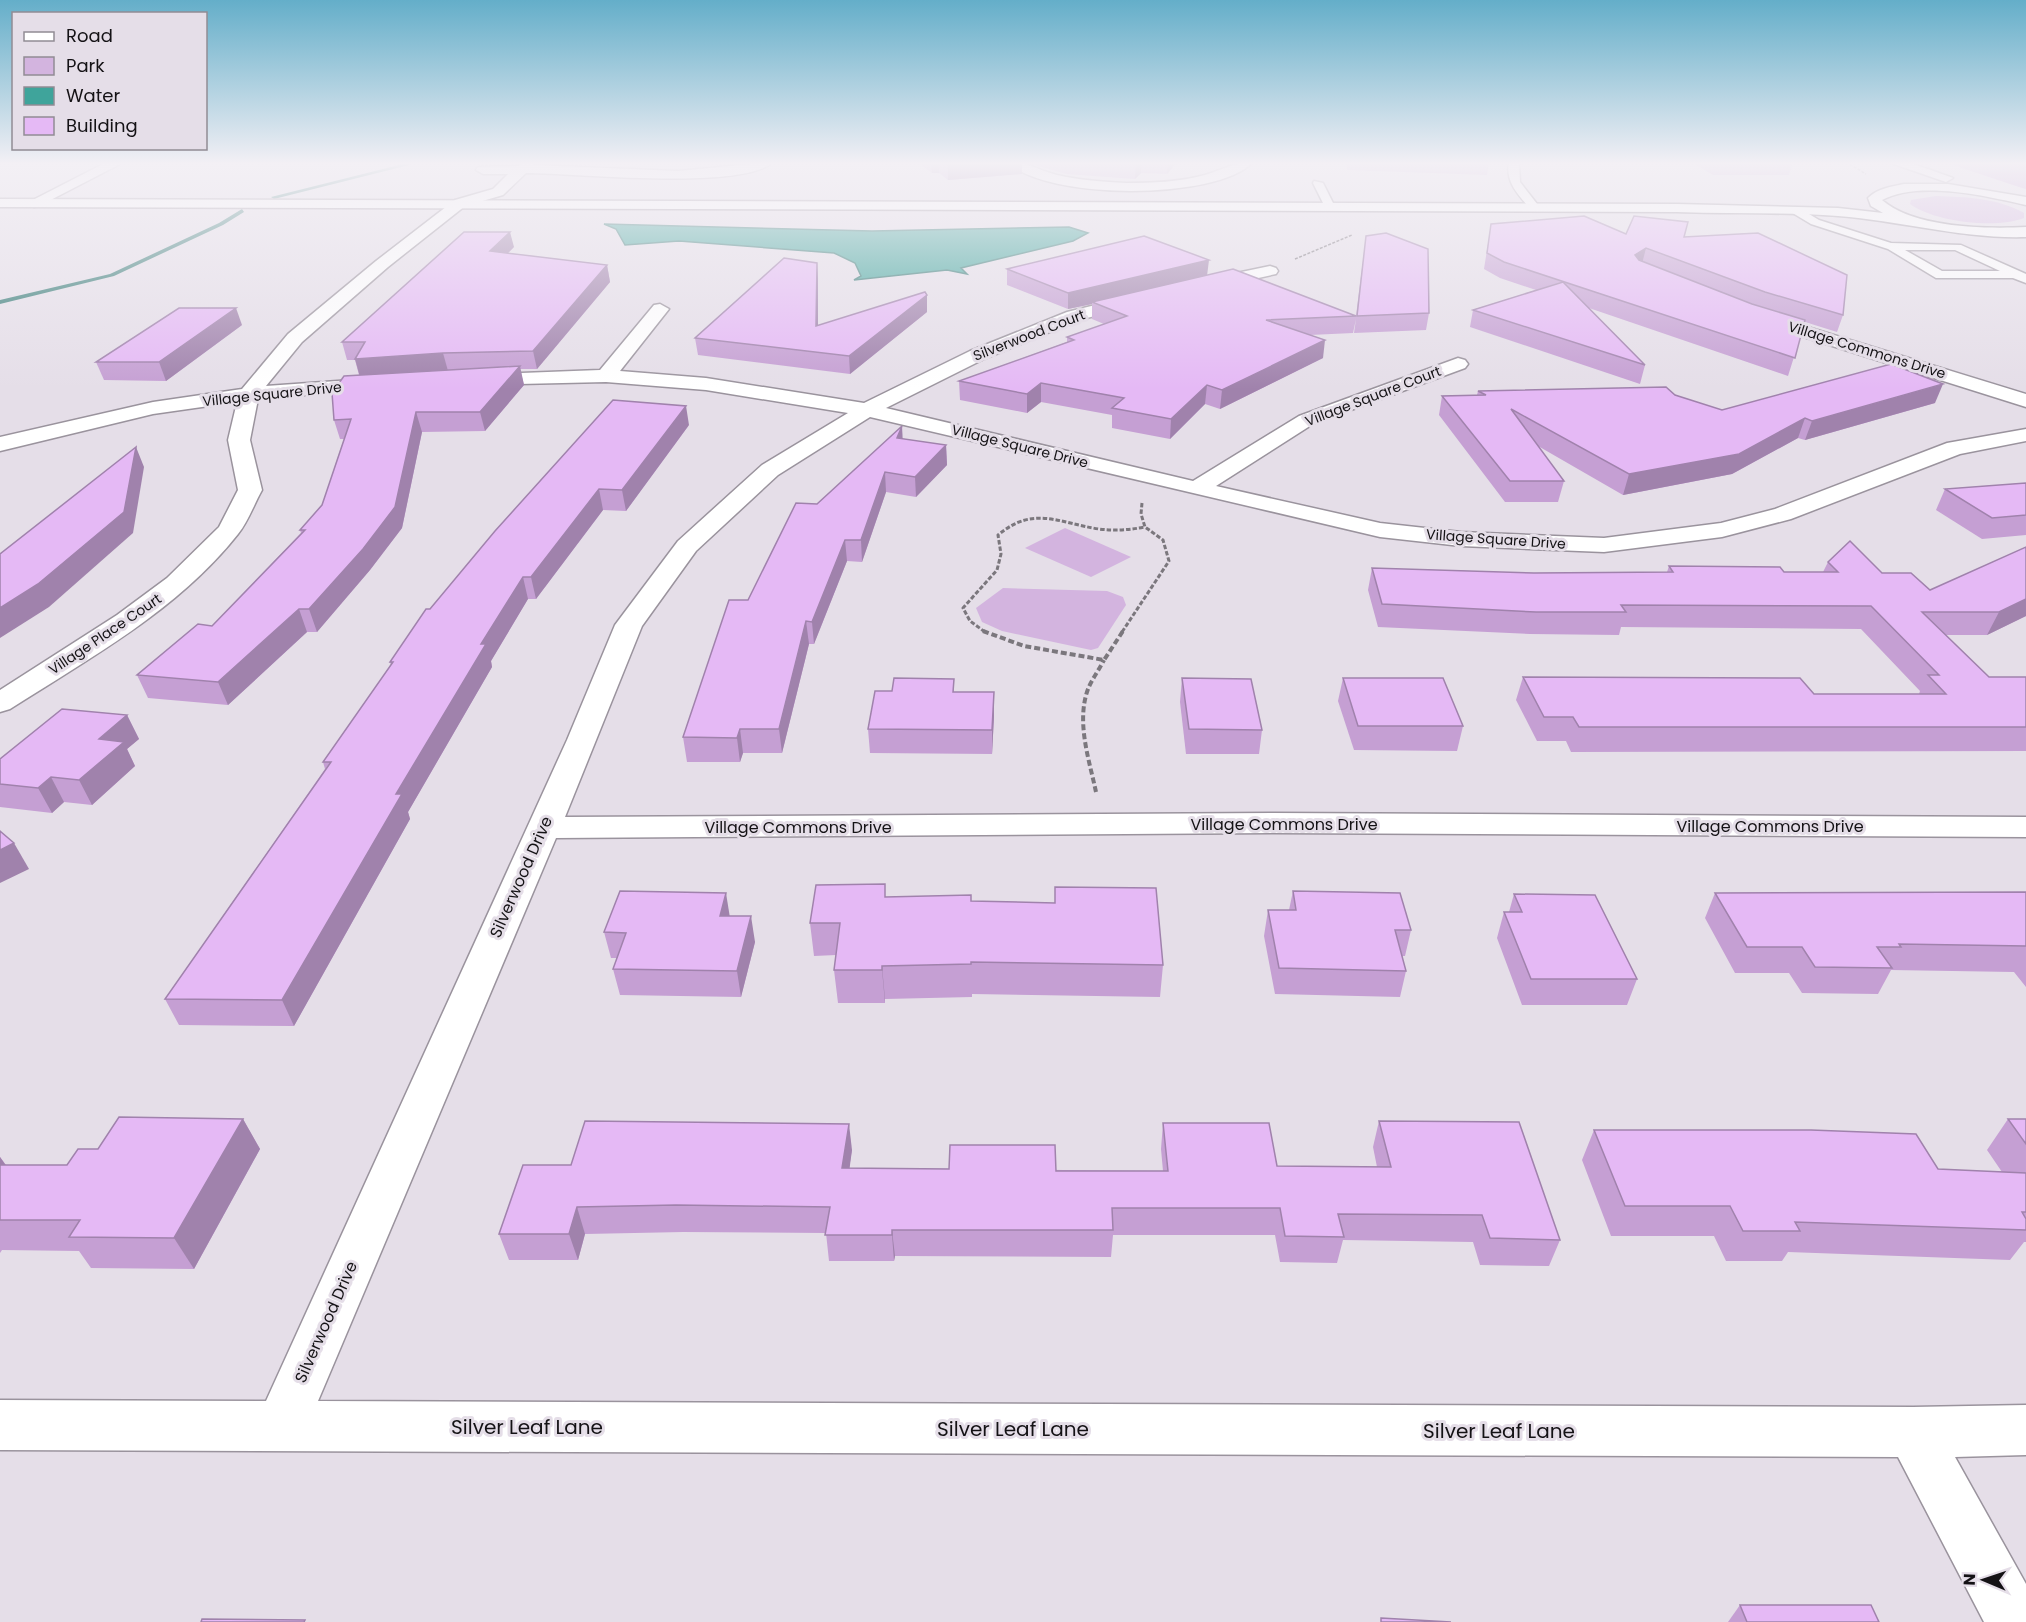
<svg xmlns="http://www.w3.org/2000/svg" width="2026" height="1622" font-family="Poppins,sans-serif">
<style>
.green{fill:#d3b4df}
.forest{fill:#c49ad4}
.water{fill:#3fa49b;stroke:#327873;stroke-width:1.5}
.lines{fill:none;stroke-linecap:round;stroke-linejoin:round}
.stream{fill:#327873;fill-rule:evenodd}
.service-casing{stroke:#9a939d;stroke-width:3}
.minor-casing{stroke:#9a939d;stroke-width:3}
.tertiary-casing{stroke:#9a939d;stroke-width:3}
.path-far2{stroke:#7b777d;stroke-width:1.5;stroke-dasharray:3 1.5;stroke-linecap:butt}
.path-far1{stroke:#7b777d;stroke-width:3;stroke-dasharray:4.5 2;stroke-linecap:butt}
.path{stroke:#7b777d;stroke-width:4;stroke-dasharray:6 3;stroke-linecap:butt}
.service{fill:#fff;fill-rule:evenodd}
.minor{fill:#fff;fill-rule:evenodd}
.tertiary{fill:#fff;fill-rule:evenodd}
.wall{fill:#c59fd3}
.shaded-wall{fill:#a082ac}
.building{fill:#e5b9f5;stroke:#a082ac;stroke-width:1.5}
.labels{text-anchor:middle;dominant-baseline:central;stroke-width:6;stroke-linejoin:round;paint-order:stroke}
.far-street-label{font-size:14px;fill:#141215;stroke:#e5dee8}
.street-label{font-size:16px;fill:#141215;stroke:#e5dee8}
.near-street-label{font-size:20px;fill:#141215;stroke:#e5dee8}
</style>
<rect width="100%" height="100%" fill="#e5dee8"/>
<g class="green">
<path d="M1936,196C1965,197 1998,198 2024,213V218C1996,229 1934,222 1910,204L1911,200Z"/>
<polygon points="1065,528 1131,557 1091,577 1025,548"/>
<polygon points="1003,588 1107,591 1123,597 1126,605 1098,648 1091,650 1002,631 982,622 976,608"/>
</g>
<polygon class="forest" points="1944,162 2026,162 2026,189 2019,187"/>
<polygon class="water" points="604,224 872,231 1069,227 1088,233 1073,241 961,268 967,274 947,270 854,280 861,276 855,263 834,253 679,241 625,245 616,229"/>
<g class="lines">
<g class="stream">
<polygon points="411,162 421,162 274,199 271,197"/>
<polygon points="242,209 244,212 223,225 114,276 0,304 0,300 110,274 219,223"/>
</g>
<defs>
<g id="service">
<path d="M1509,162H1519L1520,182L1541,209L1540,211H1532C1520,196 1505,184 1509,162Z"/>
<polygon points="1314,181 1323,183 1335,207 1334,209 1325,207 1313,183"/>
<path d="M1791,208H1799L1819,220L1891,243L1961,245L2026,274V283L2013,278H1936L1888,249L1811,224L1791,212ZM1905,250H1955L2000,271H1942Z"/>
</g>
<g id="minor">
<polygon points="107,162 124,162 39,206 34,207 27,203"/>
<path d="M522,162H535L533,165L678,171L773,162C742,191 573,173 526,173L503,195L465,206L388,267L302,342L266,386L380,378L387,380L390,384L387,388L258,399L250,440L262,490C254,504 248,522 238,534C178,610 90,658 10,709L0,712V690L117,615L167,578L219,527L238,490L228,440L237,402L153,414L0,451V437L153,402L242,389L288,334L376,261L455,200L493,189L508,174H483L476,170L478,167L519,166Z"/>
<path d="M1008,162C1028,162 1038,170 1057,175C1079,180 1103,182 1126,183C1152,183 1180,182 1205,175C1222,170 1235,162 1253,162C1217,201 1044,200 1008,162Z"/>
<polygon points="1270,266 1276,268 1278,271 1276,274 1204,290 1196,285 1198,281"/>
<polygon points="1136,295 1142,296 1145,300 1142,304 1079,320 984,359 886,408 1193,481 1299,416 1458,358 1465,360 1468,364 1465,368 1313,424 1216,486 1380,523 1461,532 1604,538 1721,523 1775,509 1947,443 2026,429 2026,441 1960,454 1791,519 1722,537 1604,552 1461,546 1380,537 870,417 778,475 696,551 642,626 565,817 1274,813 2026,817 2026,837 1274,833 556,838 318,1401 1913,1407 2026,1405 2026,1455 1955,1457 2026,1584 2026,1622 1984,1622 1898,1457 0,1450 0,1400 266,1401 567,740 615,625 678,541 762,465 848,413 706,390 606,382 479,385 472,383 469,379 472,375 600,370 654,305 660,304 669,309 620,371 706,378 864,403 970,351 1067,312"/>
<polygon points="1759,312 2026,394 2026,407 1753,321 1750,317"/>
</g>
<g id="tertiary">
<polygon points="1888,162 1908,162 1953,178 1946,182"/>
<path d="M1904,184H1948L2026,197V205C1987,196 1918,180 1882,200C1914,228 1985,229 2026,227V237C1962,239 1902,221 1838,216C1785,212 1731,214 1677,212L0,207V199L1677,204L1838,208L1883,213L1871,206L1868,198C1878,188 1891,187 1904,184Z"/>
</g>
</defs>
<use href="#service" class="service-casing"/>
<use href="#minor" class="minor-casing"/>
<use href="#tertiary" class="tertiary-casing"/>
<g class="path-far2">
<polyline points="1846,162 1866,174"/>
<polyline points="1295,259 1352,235"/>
</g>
<g class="path-far1">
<polyline points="1142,503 1141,514 1145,527"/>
<path d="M985,632L970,621L963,608L997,570L1001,554L998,535C1034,505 1058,523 1099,529C1115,531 1129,530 1145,527"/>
<polyline points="1122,632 1169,561 1163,540 1145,527"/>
</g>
<g class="path">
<polyline points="983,631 1024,646 1104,660 1123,631"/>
<path d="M1096,792C1089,759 1076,722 1088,689C1092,679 1099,670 1104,660"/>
</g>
<use href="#service" class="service"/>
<use href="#minor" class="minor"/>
<use href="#tertiary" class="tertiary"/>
</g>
<g class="wall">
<polygon points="917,162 1022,162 1022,174 948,180 939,173 932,173"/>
<polygon points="1025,162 1177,162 1167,174 1141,173 1135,179 1066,174"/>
<polygon points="1347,162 1489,162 1487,175 1347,170"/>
<polygon points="1691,162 1793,162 1789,175 1713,175"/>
<polygon points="1491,224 1626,234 1684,237 1843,315 1837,332 1805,322 1788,376 1589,308 1645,365 1640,384 1470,327 1473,310 1536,290 1500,278 1484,269"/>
<polygon points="1366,236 1429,313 1426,330 1354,333 1356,319 1353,333 1310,335 1323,358 1220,409 1205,404 1170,439 1112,428 1112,415 1041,402 1027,413 960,400 959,381 1067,342 1067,337 1104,324 1092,319 1092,304 1068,309 1007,285 1007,269 1207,275 1356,316"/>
<polygon points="514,247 508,253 607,265 610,282 537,369 520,369 524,385 485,431 422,432 402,528 370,570 317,632 307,632 228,705 148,698 137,675 212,626 301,533 300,530 322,505 344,439 340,439 334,420 359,375 355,360 347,360 342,342"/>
<polygon points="817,263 818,279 818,326 927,312 850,374 698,355 695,338"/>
<polygon points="242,325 166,381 104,380 96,362"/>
<polygon points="1478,391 1675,395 1722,410 1935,403 1805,440 1798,438 1732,474 1623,495 1538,446 1564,481 1558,502 1505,502 1439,415 1442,396 1477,395"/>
<polygon points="689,425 626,511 603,510 536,599 528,599 491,661 492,667 408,812 410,819 294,1026 179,1025 165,999 325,769 323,762 391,665 390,662 430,609"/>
<polygon points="903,439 946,445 947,465 916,497 886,492 862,562 847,561 814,644 809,644 782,753 743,753 740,762 687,762 683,737 748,600 817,504"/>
<polygon points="2026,483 2026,535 1982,539 1936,510 1945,489"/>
<polygon points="2026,547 2026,616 1987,635 1945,635 1989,677 2026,677 2026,751 1571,752 1566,741 1537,741 1516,700 1523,677 1814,694 1919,694 1920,691 1861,629 1621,627 1619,635 1530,634 1378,627 1368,590 1372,568 1534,573 1667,572 1669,566 1784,572 1823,572 1828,562 1882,573 1930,590"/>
<polygon points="1182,678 1262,730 1259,754 1186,754 1180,702"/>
<polygon points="1343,678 1463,726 1457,751 1354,750 1338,701"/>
<polygon points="954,679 954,692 994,692 994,716 992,754 870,753 868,729 892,691"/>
<polygon points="127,715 139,739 127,749 135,766 92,805 64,802 52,813 0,807 0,759"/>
<polygon points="1293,891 1411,930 1405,956 1402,956 1406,971 1400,997 1275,994 1264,936 1268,910 1289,910"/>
<polygon points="2026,892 2026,987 2014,972 1891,970 1878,994 1802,993 1789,973 1735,973 1705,918 1715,893"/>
<polygon points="1514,894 1637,979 1627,1005 1522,1005 1497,938 1504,912 1509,912"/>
<polygon points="886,897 971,901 1163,965 1160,997 972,994 972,997 885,999 885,1003 838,1003 834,970 836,955 814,956 810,923"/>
<polygon points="730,916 755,942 741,997 620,995 613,969 617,958 611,958 604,932"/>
<polygon points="243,1119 260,1149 194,1269 91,1268 79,1251 2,1250 0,1253 0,1157 6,1165 67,1165 98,1149"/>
<polygon points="2008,1119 2026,1119 2026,1242 2024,1242 2010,1260 1788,1252 1782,1261 1726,1261 1714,1236 1611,1236 1582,1160 1594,1130 1938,1169 2002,1172 1987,1150"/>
<polygon points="1379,1121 1560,1240 1549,1266 1480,1265 1473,1242 1343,1240 1337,1263 1280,1262 1275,1235 1113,1235 1111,1257 895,1256 894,1261 829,1261 826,1233 683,1232 585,1234 578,1260 509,1260 499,1234 571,1165 852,1150 849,1168 1163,1171 1161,1149 1163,1123 1277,1166 1377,1167 1373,1147"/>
<polygon points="1740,1605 1879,1622 1728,1622"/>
</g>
<g class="shaded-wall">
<polygon points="931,162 938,162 939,173 932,173"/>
<polygon points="966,162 1022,162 1022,174 948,180 948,164"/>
<polygon points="1136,162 1141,162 1141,173 1135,179"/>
<polygon points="1168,162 1177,162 1167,174"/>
<polygon points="510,232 514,247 494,267 490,251"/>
<polygon points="1646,248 1642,264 1635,255"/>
<polygon points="1209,260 1207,276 1092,302 1092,304 1068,309 1068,293"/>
<polygon points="817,263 818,279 818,344 816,326"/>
<polygon points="607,265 610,282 537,369 533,351"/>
<polygon points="927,295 927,312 850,374 849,356"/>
<polygon points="236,308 242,325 166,381 159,362"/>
<polygon points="1325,340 1323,358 1220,409 1222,390"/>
<polygon points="443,353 448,371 360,377 355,359"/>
<polygon points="520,366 524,385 485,431 480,412"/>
<polygon points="1041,383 1041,402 1027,413 1027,394"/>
<polygon points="1943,384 1935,403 1805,440 1812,421"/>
<polygon points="1207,385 1205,404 1170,439 1171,419"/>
<polygon points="686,406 689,425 626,511 622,490"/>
<polygon points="416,412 422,432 402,528 370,570 317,632 309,609"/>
<polygon points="1805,418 1798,438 1732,474 1623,495 1629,474"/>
<polygon points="902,426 903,445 897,438"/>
<polygon points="946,445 947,465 916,497 915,477"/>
<polygon points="136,447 144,467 133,533 49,607 0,638 0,608"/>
<polygon points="885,472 886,492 862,562 861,540"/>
<polygon points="599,489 603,510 536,599 531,577"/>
<polygon points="845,540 847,561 814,644 812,622"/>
<polygon points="523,577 528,599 491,661 492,667 408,812 410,819 294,1026 282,1000 396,794 481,644"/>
<polygon points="2026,599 2026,616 1987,635 1999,612"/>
<polygon points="299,609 307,632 228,705 218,682"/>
<polygon points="806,621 809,644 782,753 779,729"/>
<polygon points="994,692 994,716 992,754 992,730"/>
<polygon points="127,715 139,739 127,749 135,766 92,805 79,780 99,739"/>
<polygon points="740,729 743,753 740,762 737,738"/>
<polygon points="51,777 64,802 52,813 38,788"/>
<polygon points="14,843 29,869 0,883 0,850"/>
<polygon points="726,893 730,918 720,916"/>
<polygon points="751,916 755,942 741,997 737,971"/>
<polygon points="882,966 885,999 885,1003 882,970"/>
<polygon points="243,1119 260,1149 194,1269 174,1238"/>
<polygon points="849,1124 852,1150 846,1195 842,1168"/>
<polygon points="0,1157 7,1167 0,1176"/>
<polygon points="577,1207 585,1234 578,1260 569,1234"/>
<polygon points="892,1230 895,1256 894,1261 892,1235"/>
</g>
<g class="building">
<polygon points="946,162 966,162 948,164"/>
<polygon points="1584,216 1626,234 1634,216 1688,222 1684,237 1758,233 1847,275 1843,315 1765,292 1646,248 1635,255 1639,260 1752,304 1805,320 1795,358 1504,262 1487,253 1491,224"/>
<polygon points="464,232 510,232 490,251 607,265 533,351 443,353 355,359 365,342 342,342"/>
<polygon points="1386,233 1428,249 1429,313 1357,316 1366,236"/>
<polygon points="1144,236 1209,260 1068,293 1007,269"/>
<polygon points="784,258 817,263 816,326 925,292 927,295 849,356 695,338"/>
<polygon points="1233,269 1356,316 1266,320 1325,340 1222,390 1207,385 1171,419 1112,408 1124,398 1041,383 1027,394 959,381 1074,340 1067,337 1127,316 1092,302"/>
<polygon points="1563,282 1645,365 1473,310"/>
<polygon points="179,308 236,308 159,362 96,362"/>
<polygon points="1891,364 1943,384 1812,421 1805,418 1739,454 1629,474 1511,409 1564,481 1510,481 1442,396 1486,395 1478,391 1666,387 1675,395 1722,410"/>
<polygon points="520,366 480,412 416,412 395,507 363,549 309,609 299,609 218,682 137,675 198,624 212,626 305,530 300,530 322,505 351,419 334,420 332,393 344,376"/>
<polygon points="613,400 686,406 622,490 599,489 531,577 523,577 481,644 486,644 396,794 402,794 282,1000 165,999 331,762 323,762 393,662 390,662 426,609 430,609 495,531"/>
<polygon points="902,426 897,438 946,445 915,477 885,472 861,540 845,540 812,622 806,621 779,729 740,729 737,738 683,737 729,600 748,600 796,503 817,504"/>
<polygon points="136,447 124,512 38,584 0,608 0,554"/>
<polygon points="2026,483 2026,515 1992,518 1945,489"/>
<polygon points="1850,541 1882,573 1911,573 1930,590 2026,547 2026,599 1999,612 1922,612 1989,677 2026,677 2026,727 1579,727 1573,717 1544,717 1523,677 1800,678 1814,694 1946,694 1928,675 1939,675 1871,606 1621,605 1626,612 1536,612 1382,604 1372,568 1534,573 1673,572 1669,566 1780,567 1784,572 1838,572 1828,562"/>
<polygon points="894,678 954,679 953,692 994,692 992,730 868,729 875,691 892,691"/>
<polygon points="1182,678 1251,679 1262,730 1189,729"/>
<polygon points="1343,678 1443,678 1463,726 1358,726"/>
<polygon points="62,709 127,715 99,739 124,742 79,780 51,777 38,788 0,784 0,759"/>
<polygon points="0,831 14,843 0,850"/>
<polygon points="885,884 885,897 971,895 971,901 1055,903 1055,887 1156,888 1163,965 971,962 971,964 882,966 882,970 834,970 840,923 810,923 816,885"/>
<polygon points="620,891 726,893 720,916 751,916 737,971 613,969 626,933 604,932"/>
<polygon points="1293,891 1400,893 1411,930 1395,930 1406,971 1279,968 1268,910 1296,910"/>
<polygon points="2026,892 2026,946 1899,944 1901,947 1877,947 1892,968 1815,967 1802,947 1747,947 1715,893"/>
<polygon points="1514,894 1595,895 1637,979 1531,979 1504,912 1522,912"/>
<polygon points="119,1117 243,1119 174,1238 69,1237 80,1220 0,1220 0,1165 67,1165 78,1149 98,1149"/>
<polygon points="2008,1119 2026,1119 2026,1144"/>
<polygon points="585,1121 849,1124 842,1168 949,1169 950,1145 1055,1145 1056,1171 1168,1171 1163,1123 1269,1123 1277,1166 1391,1167 1379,1121 1519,1122 1560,1240 1490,1238 1482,1215 1338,1214 1344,1237 1285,1236 1280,1208 1112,1208 1113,1230 892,1230 892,1235 825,1235 830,1207 676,1205 577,1207 569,1234 499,1234 523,1165 571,1165"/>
<polygon points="1594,1130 1811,1130 1916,1134 1938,1169 2026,1173 2026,1212 2022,1212 2026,1219 2026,1230 1795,1222 1800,1231 1743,1231 1730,1206 1625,1206"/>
<polygon points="1740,1605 1871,1605 1879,1622 1747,1622"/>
<polygon points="1381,1618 1451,1622 1381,1622"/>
<polygon points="202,1619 305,1620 304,1622 201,1622"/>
</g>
<linearGradient id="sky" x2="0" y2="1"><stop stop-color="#64aec9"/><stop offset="0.42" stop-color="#f3f0f5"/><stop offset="1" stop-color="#f3f0f5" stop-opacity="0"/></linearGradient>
<rect width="2026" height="389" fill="url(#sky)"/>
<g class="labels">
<g class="far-street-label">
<text transform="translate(1029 335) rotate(-21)">Silverwood Court</text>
<text transform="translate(1867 350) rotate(17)">Village Commons Drive</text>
<text transform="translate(272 394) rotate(-6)">Village Square Drive</text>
<text transform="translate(1373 396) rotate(-21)">Village Square Court</text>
<text transform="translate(1020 446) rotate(14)">Village Square Drive</text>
<text transform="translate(1496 539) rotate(4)">Village Square Drive</text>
<text transform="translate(105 634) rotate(-34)">Village Place Court</text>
</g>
<g class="street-label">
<text x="1284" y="824">Village Commons Drive</text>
<text x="1770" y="826">Village Commons Drive</text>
<text x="798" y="827">Village Commons Drive</text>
<text transform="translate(521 877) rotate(-66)">Silverwood Drive</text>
<text transform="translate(326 1322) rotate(-66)">Silverwood Drive</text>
</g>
<g class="near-street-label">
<text x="527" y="1427">Silver Leaf Lane</text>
<text x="1013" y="1429">Silver Leaf Lane</text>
<text x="1499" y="1431">Silver Leaf Lane</text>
</g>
</g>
<rect x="12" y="12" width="195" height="138" fill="#e5dee8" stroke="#918c94" stroke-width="1.5"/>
<rect x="24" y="32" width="30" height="9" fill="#ffffff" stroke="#918c94" stroke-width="1.5"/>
<text x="66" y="42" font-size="18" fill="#141215">Road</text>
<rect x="24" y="57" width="30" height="18" fill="#d3b4df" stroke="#918c94" stroke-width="1.5"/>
<text x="66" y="72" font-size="18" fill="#141215">Park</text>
<rect x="24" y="87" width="30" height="18" fill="#3fa49b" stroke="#918c94" stroke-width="1.5"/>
<text x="66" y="102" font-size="18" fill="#141215">Water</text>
<rect x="24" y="117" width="30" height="18" fill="#e5b9f5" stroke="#918c94" stroke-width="1.5"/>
<text x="66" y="132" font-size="18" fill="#141215">Building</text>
<g transform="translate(1984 1580) rotate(272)" stroke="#e5dee8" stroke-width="4.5" paint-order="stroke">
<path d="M0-4.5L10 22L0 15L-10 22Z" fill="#141215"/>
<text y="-9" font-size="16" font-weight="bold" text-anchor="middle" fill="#141215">N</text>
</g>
</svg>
